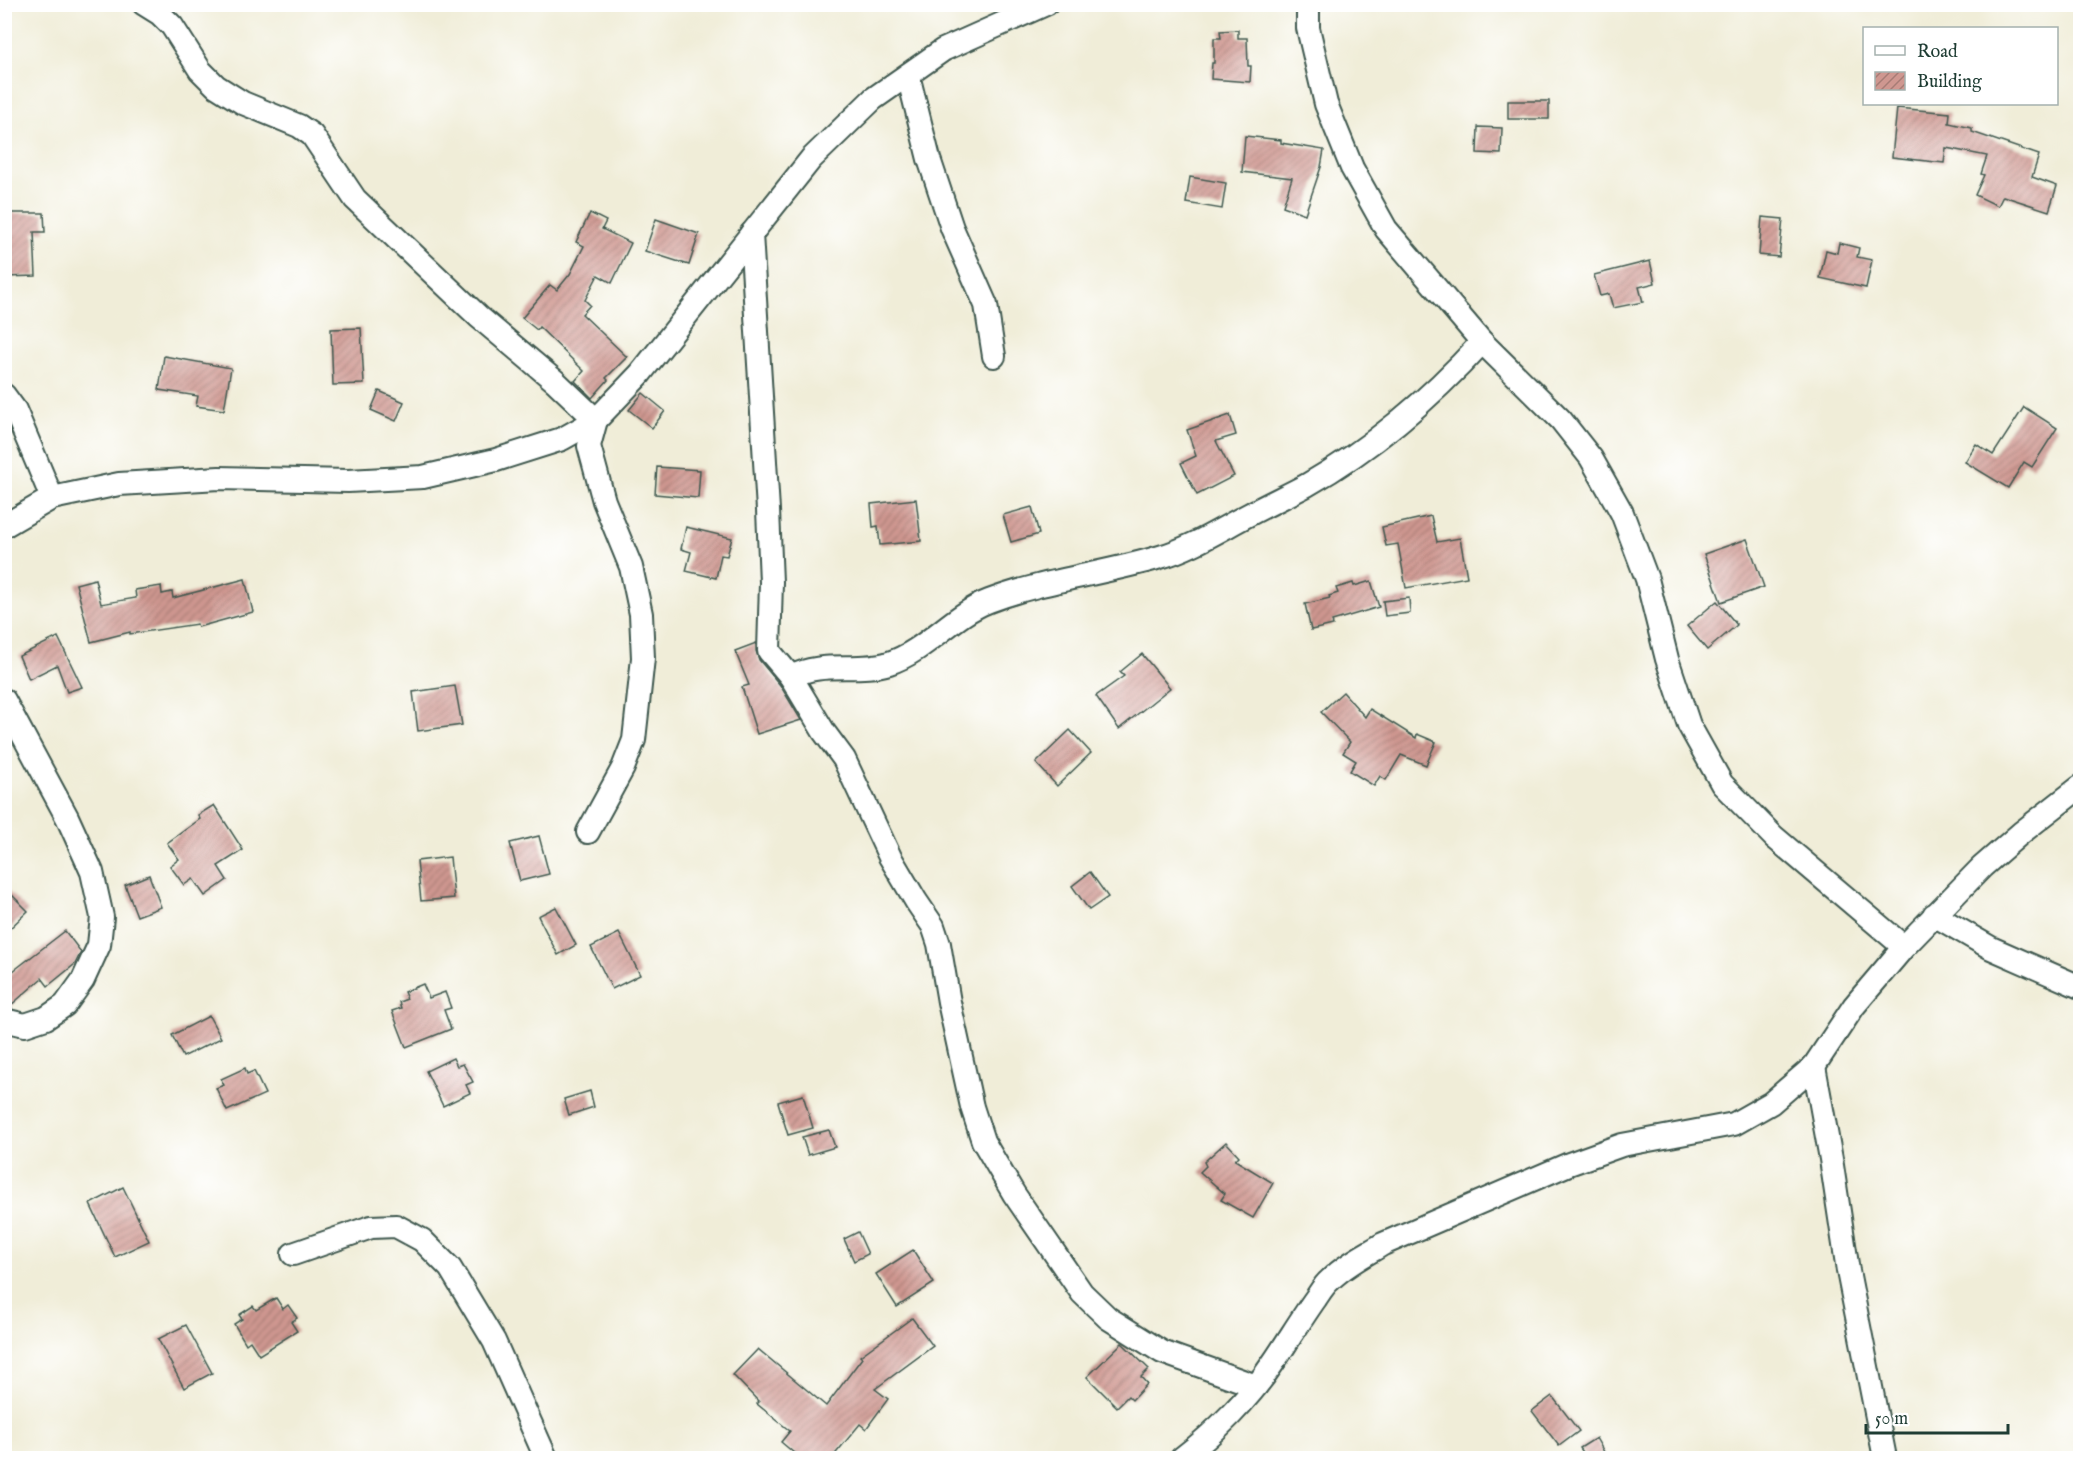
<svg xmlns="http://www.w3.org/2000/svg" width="2085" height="1463" font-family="'IM FELL English',serif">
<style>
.building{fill:url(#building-hatch)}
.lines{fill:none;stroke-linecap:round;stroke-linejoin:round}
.minor-casing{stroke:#3e574d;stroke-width:26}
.minor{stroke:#fff;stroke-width:22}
</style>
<defs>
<pattern id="building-hatch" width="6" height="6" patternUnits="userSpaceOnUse" patternTransform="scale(1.5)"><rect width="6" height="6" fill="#cf9790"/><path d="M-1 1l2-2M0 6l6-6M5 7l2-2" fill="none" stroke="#a77c76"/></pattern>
</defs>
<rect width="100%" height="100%" fill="#fff"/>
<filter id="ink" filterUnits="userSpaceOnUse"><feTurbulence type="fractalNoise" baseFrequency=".0167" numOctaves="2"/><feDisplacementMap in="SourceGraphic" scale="12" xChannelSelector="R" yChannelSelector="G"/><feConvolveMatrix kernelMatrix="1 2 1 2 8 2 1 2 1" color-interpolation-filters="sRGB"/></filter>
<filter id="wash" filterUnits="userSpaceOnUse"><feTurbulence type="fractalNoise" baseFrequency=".008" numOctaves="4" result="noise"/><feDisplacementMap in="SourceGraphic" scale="24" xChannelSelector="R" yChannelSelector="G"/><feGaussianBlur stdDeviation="1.35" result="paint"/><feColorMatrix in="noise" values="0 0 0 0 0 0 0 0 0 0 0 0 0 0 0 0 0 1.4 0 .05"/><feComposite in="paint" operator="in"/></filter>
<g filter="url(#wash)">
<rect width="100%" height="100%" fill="#f0edd8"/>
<g id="blocks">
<g class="building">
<polygon points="1238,30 1238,38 1247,38 1248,66 1251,66 1250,82 1211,79 1212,63 1214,63 1214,38 1221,38 1220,31"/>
<rect x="1508" y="101" width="41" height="18"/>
<polygon points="1897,108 1950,113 1949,123 1972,128 1972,132 2039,155 2032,177 2057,186 2049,211 2003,196 1998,206 1975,195 1984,175 1981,174 1987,156 1946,148 1944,163 1892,157"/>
<polygon points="1478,127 1502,128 1501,154 1477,153"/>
<polygon points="1245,136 1281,140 1281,143 1324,150 1321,167 1305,214 1283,206 1292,178 1242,172"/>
<polygon points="1190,177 1226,183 1222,209 1186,203"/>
<polygon points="6,213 44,213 45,232 34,232 36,276 4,277"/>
<polygon points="590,213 606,221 602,229 631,243 612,283 598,275 585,300 590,305 582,314 627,357 606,378 608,380 592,398 575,381 584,371 539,327 537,330 522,318 550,285 557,290 570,274 584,246 576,242"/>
<polygon points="1762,217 1783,219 1779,257 1759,255"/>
<polygon points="656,219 699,234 689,265 645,251"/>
<polygon points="1839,243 1859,248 1857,257 1872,260 1866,288 1820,278 1826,250 1837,253"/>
<polygon points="1650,261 1655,283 1639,287 1643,302 1613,308 1609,294 1600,296 1594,275"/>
<polygon points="361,328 364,384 333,385 331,329"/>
<polygon points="164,356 231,368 224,410 196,406 198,396 159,390"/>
<polygon points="379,391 404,402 396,421 371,410"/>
<polygon points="643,393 665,411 652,428 629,410"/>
<polygon points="2024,407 2057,428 2032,467 2024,462 2008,488 1965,462 1976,444 1993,455"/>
<polygon points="1230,415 1236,435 1216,441 1234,476 1197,495 1181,463 1196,456 1187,430"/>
<polygon points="657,467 700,470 698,498 655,494"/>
<polygon points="916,499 921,541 880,545 878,526 873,527 871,504"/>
<polygon points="1032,507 1039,534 1011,542 1003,515"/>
<polygon points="1431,516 1437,542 1460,538 1467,577 1406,588 1398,544 1386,546 1382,527"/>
<polygon points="686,527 732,538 727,556 721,555 716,578 686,571 691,552 681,549"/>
<polygon points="1747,539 1764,587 1721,602 1704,554"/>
<polygon points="95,579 101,604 136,598 135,590 161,586 162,594 172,592 173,598 245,579 253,612 198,627 197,624 130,634 130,632 91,642 76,584"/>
<polygon points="1371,581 1379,607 1332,621 1333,625 1311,630 1305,604 1330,598 1329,596 1338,593 1336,588 1353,583 1354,586"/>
<polygon points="1409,598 1410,613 1385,616 1383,601"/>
<polygon points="1717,601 1737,625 1707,650 1687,626"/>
<polygon points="58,637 82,687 67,692 57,665 29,679 19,656"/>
<polygon points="756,643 756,651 759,660 780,685 801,720 757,734 742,687 749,685 735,651"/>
<polygon points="1142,654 1170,688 1119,729 1096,696 1124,676 1120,672"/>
<polygon points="455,686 462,725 418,731 413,692"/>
<polygon points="1343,692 1365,717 1370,709 1416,738 1417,734 1436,742 1426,765 1401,755 1386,780 1380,776 1374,786 1350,771 1356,761 1343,753 1350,742 1321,712"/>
<polygon points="1070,730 1091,753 1057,786 1036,763"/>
<polygon points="214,805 243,850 218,866 227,880 205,896 193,879 184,885 170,866 179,859 167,843 200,819 198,815"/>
<polygon points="539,836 549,874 520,881 510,843"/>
<polygon points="450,857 454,898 421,901 417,861"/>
<polygon points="1090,872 1108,897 1089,910 1072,886"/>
<polygon points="149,875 161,907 137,916 125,885"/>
<polygon points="4,887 28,911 4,934"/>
<polygon points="556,907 576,945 558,955 538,916"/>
<polygon points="65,931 81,952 75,964 48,986 42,978 9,1007 4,1007 4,978"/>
<polygon points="619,933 640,975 612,989 591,947"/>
<polygon points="423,984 429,998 445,992 451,1008 444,1010 451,1029 406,1047 392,1011 401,1008 399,1002 407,999 404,992"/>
<polygon points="209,1016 221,1038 183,1057 172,1035"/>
<polygon points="453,1058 457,1066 463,1064 473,1082 466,1085 470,1093 443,1106 426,1071"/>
<polygon points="245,1068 247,1074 254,1071 265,1094 227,1111 216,1088 224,1085 221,1079"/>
<polygon points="590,1091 594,1107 569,1115 564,1099"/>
<polygon points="803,1095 813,1128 788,1135 778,1102"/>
<polygon points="829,1130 835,1147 808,1155 802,1137"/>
<polygon points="1226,1142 1239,1156 1235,1160 1273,1183 1253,1218 1221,1200 1225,1194 1200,1172 1206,1166 1204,1162"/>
<polygon points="123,1187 149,1241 115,1257 90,1204"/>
<polygon points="858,1232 868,1254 854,1261 844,1239"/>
<polygon points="913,1250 934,1283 897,1307 876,1274"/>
<polygon points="276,1298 283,1309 288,1305 297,1318 291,1322 297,1331 259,1355 250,1341 246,1344 234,1324 242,1319 239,1315 253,1306 256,1310"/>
<polygon points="912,1318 933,1346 875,1389 888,1399 866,1429 860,1424 832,1458 800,1458 781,1442 790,1431 757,1404 759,1402 733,1375 758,1349 826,1406 862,1358 860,1356"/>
<polygon points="186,1325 212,1373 184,1388 158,1339"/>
<polygon points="1122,1343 1149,1369 1141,1377 1147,1384 1132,1400 1128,1396 1117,1407 1087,1377"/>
<polygon points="1552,1396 1579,1431 1559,1446 1532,1411"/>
<polygon points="1596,1438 1604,1452 1593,1458 1587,1458 1580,1448"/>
</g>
</g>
</g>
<g filter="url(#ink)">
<use href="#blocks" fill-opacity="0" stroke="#3e574d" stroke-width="1.5"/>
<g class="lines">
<defs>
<g id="minor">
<polyline points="144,4 160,14 172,26 200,70 216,86 243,103 299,126 312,135 355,199 479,317 555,381 596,420 589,446 604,501 631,567 641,614 643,658 634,740 623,768 588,832"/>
<polyline points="1308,4 1308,28 1326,104 1352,168 1386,229 1482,342 1561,420 1591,458 1622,513 1647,579 1667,659 1689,725 1722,784 1774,837 1904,947"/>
<polyline points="908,75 929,159 952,228 986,305 994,356"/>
<polyline points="751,234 768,510 771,582 769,651 791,677 824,732 844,759 890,857 916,901 933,926 939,944 949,1002 972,1107 983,1141 1014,1194 1082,1293 1108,1318 1162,1352 1256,1386"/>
<polyline points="4,395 15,410 52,498"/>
<polyline points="4,526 52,498 119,484 219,478 348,481 423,477 496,460 562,439 596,420 640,374 811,159 873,99 943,50 1046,4"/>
<path d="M791,677C821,660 857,673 889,663C926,651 952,615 989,601C1044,580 1104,574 1160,557C1192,548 1221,529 1250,514C1269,504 1288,495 1307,485C1372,448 1432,397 1482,342"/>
<polyline points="4,700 67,817 92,872 102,917 99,945 83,980 65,1005 46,1018 25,1025 4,1020"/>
<polyline points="1934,915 1991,948 2080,987"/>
<polyline points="1814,1066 1831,1159 1848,1271 1885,1458"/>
<polyline points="293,1254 371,1227 396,1226 422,1240 450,1268 494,1341 546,1458"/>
<path d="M1182,1458C1215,1433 1250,1398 1273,1363C1288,1341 1301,1319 1316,1298C1320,1292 1324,1285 1330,1280C1345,1265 1365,1255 1383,1244L1569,1164L1622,1145L1734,1124L1771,1103L1814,1066L1854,1006L1904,947L1982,867L2021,833L2080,787"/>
</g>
</defs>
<use href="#minor" class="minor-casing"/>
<use href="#minor" class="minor"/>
</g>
</g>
<rect width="2085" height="1463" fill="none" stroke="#fff" stroke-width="24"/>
<rect x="1863" y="27" width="195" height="78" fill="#ffffff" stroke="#a5b1ae" stroke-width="1.5"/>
<rect x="1875" y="46" width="30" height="9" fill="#ffffff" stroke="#a5b1ae" stroke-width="1.5"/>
<text x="1917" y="57" font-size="18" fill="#1f3d34">Road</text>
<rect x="1875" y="72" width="30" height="18" fill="url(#building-hatch)" stroke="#a5b1ae" stroke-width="1.5"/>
<text x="1917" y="87" font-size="18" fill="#1f3d34">Building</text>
<path d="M1866 1424v9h142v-9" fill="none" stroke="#1f3d34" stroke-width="3"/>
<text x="1875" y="1424" font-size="18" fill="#1f3d34" stroke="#ffffff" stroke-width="4.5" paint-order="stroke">50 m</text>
</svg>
